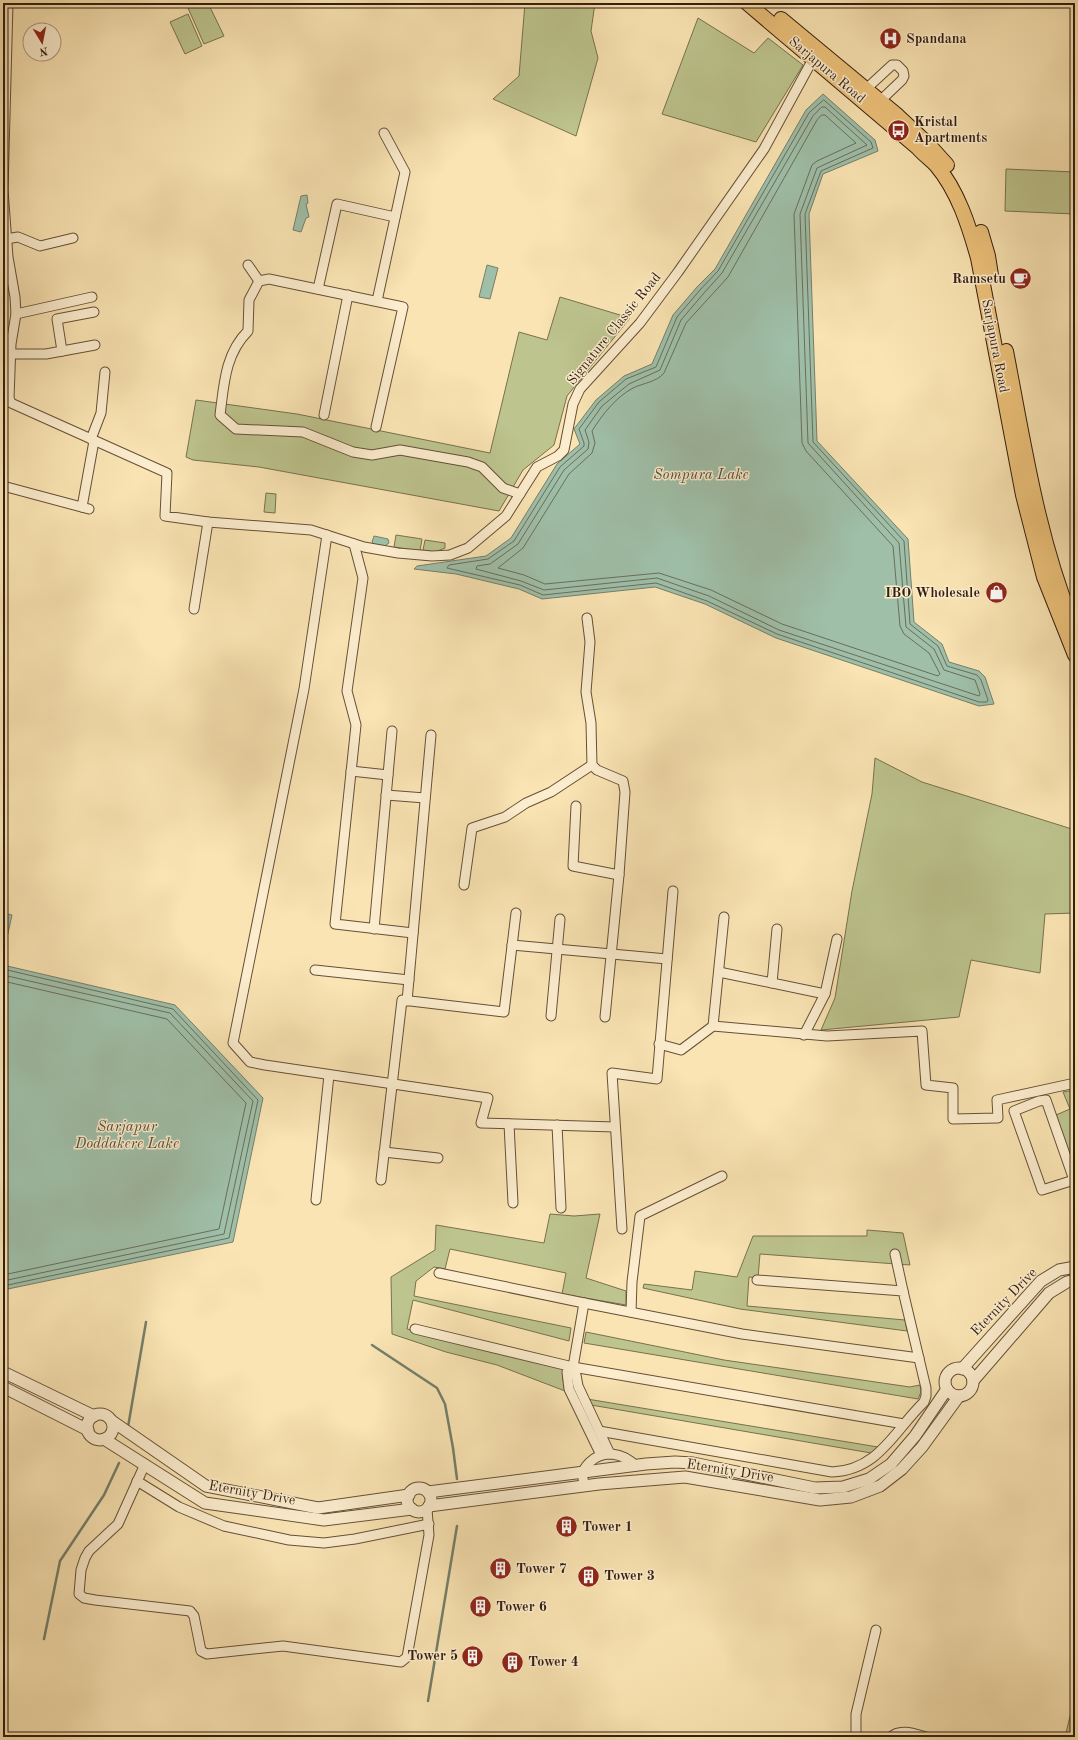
<svg xmlns="http://www.w3.org/2000/svg" width="1078" height="1740" font-family="'Old Standard TT',serif">
<style>
.green{fill:#bdc48e;stroke:#78714e}
.water{fill:#9fbfa9;stroke:#747f6b}
.lines{fill:none;stroke-linecap:round;stroke-linejoin:round}
.shore{stroke:#696e5c;stroke-width:1}
.stream{stroke:#747f6b;stroke-width:2.5}
.minor-casing{stroke:#655038;stroke-width:11}
.tertiary-casing{stroke:#655038;stroke-width:13}
.primary-casing{stroke:#331e0f;stroke-width:16}
.minor{stroke:#fcedce;stroke-width:9}
.tertiary{stroke:#fcedce;stroke-width:11}
.primary{stroke:#edc27a;stroke-width:14}
.labels{text-anchor:middle;dominant-baseline:central;stroke-width:3;stroke-linejoin:round;paint-order:stroke}
.poi-label{font-size:14px;font-weight:bold;fill:#331e0f;stroke:#fcedce;text-anchor:start}
.street-label{font-size:14px;fill:#331e0f;stroke:#fcedce}
.water-label{font-size:15px;font-style:italic;fill:#534e3d;stroke:#fcedce}
</style>
<rect width="100%" height="100%" fill="#fae4b3"/>
<filter id="stains"><feTurbulence type="fractalNoise" baseFrequency=".005" numOctaves="4"/><feColorMatrix values="0 0 0 0 .2 0 0 0 0 .09 0 0 0 0 .02 0 0 0 .5 -.17"/></filter>
<radialGradient id="worn" r=".72"><stop offset=".6" stop-color="#630" stop-opacity="0"/><stop offset="1" stop-color="#630" stop-opacity=".3"/></radialGradient>
<g class="green">
<polygon points="199,3 208,3 224,36 204,44 188,8"/>
<polygon points="525,3 595,3 591,31 598,58 576,136 493,99 519,76"/>
<polygon points="188,14 202,46 185,54 170,22"/>
<polygon points="698,18 754,53 768,38 803,65 756,142 662,114"/>
<polygon points="1006,169 1075,172 1074,214 1005,211"/>
<polygon points="560,297 630,318 567,396 554,445 523,470 499,511 259,467 193,460 186,457 196,400 297,414 490,453 519,332 547,340"/>
<polygon points="266,493 276,494 275,513 264,512"/>
<polygon points="396,535 422,539 420,551 394,547"/>
<polygon points="425,540 445,543 445,548 435,552 423,550"/>
<polygon points="875,758 922,782 1075,830 1075,913 1045,914 1040,973 971,960 959,1017 821,1030 835,998 852,891 872,794"/>
<polygon points="1075,1090 1075,1175 1056,1115 1070,1109 1063,1092"/>
<polygon points="550,1214 574,1216 600,1214 586,1278 626,1291 626,1305 562,1294 566,1273 450,1249 445,1269 434,1267 416,1281 414,1296 571,1328 569,1341 413,1300 407,1329 564,1369 563,1380 565,1391 497,1365 446,1352 392,1334 391,1277 435,1250 436,1225 544,1243"/>
<polygon points="867,1230 903,1233 910,1265 760,1254 758,1278 749,1277 747,1306 905,1320 907,1331 740,1309 643,1288 644,1284 692,1290 695,1271 737,1277 753,1236 867,1236"/>
<polygon points="586,1332 724,1360 910,1387 920,1385 921,1392 918,1399 584,1343"/>
<polygon points="587,1399 878,1447 871,1453 591,1405"/>
<polygon points="1071,1712 1075,1712 1075,1737 1065,1737"/>
</g>
<g class="water">
<polygon points="823,94 875,140 878,151 823,174 809,214 817,441 908,539 914,622 942,644 949,662 979,671 985,677 994,704 979,706 776,638 705,604 655,587 542,599 519,589 456,574 414,569 417,566 486,556 511,538 557,464 580,444 574,429 596,400 624,376 652,364 673,315 697,287 715,269 806,110"/>
<polygon points="307,195 308,203 306,204 309,217 306,218 301,232 293,230 301,196"/>
<polygon points="487,265 498,268 490,299 479,297"/>
<polygon points="374,536 388,539 389,543 385,546 375,545 372,542"/>
<polygon points="3,913 12,915 3,956"/>
<polygon points="3,965 175,1005 263,1098 233,1242 3,1290"/>
</g>
<g class="lines">
<g class="shore">
<polygon points="824,100 871,142 873,148 821,171 805,214 813,442 904,541 910,624 938,646 947,666 977,675 981,680 988,700 987,702 979,702 777,634 707,601 656,583 543,595 520,585 447,568 449,565 488,559 514,541 560,467 584,446 584,443 579,429 599,402 626,379 656,367 677,317 700,290 718,271 809,113"/>
<polygon points="822,107 825,107 867,145 817,168 800,214 808,443 899,543 906,627 934,649 944,670 975,680 980,694 979,696 779,630 709,596 657,578 544,590 521,581 476,569 477,566 490,564 518,544 564,470 588,449 589,442 585,430 602,406 629,384 660,370 681,320 704,293 722,273 813,116"/>
<path d="M822,115H825L856,143L817,161L812,165L794,214L802,443L806,451L893,546L900,626L904,634L929,653L940,674L938,676L782,624L711,590L659,573L545,584L524,575L498,568L523,548L569,474L592,453L595,443L592,431C602,415 616,397 633,388C643,383 657,382 664,373L686,323L728,277L817,120Z"/>
<polyline points="3,969 173,1009 258,1100 229,1238 3,1286"/>
<polyline points="3,975 170,1013 253,1101 224,1234 3,1281"/>
<polyline points="3,981 167,1019 246,1103 219,1229 3,1275"/>
</g>
<g class="stream">
<polyline points="372,1345 437,1388 445,1404 453,1448 457,1479"/>
<polyline points="128,1427 146,1322"/>
<polyline points="44,1639 60,1561 104,1495 119,1463"/>
<polyline points="428,1701 457,1526"/>
</g>
<defs>
<g id="minor">
<polyline points="8,3 3,190 8,257 15,297 16,314 11,344 9,398 11,403 167,473 165,516 208,522 311,530 364,547 398,553 432,556 450,555 468,548 506,516 537,467 558,456 564,450 573,404 580,389 640,323 678,272 764,149 813,59"/>
<polyline points="866,89 892,65 897,65 903,71 904,76 902,80 880,101"/>
<polyline points="6,239 18,237 40,246 73,238"/>
<polyline points="248,265 259,281"/>
<polyline points="318,289 337,204 395,217"/>
<polyline points="377,301 405,172 384,133"/>
<polyline points="16,314 92,297"/>
<polyline points="62,351 57,319 94,312"/>
<polyline points="11,354 46,354 95,345"/>
<polyline points="324,415 348,295"/>
<path d="M376,427L403,307L269,279L259,281L249,300L248,331C225,354 224,384 220,415L236,429L303,432L353,452L372,455L400,450L468,462L482,467L503,488L520,494"/>
<polyline points="91,439 101,413 105,372"/>
<polyline points="3,486 89,509"/>
<polyline points="82,507 94,441"/>
<polyline points="327,535 304,689 233,1043 250,1062 265,1065 488,1098 481,1123 615,1127"/>
<polyline points="354,544 363,578 347,691 356,725 335,924 413,933"/>
<polyline points="194,609 208,522"/>
<polyline points="587,618 590,642 586,692 591,723 592,765 597,770 623,781 625,792 619,875 605,1017"/>
<polyline points="351,771 388,775"/>
<polyline points="386,795 425,798"/>
<polyline points="576,806 573,866 619,875"/>
<polyline points="464,885 472,828 505,817 526,803 551,792 592,765"/>
<polyline points="374,929 392,731"/>
<polyline points="512,945 667,959"/>
<polyline points="315,970 409,980"/>
<polyline points="719,972 825,994"/>
<polyline points="772,983 777,929"/>
<polyline points="407,1001 431,735"/>
<polyline points="551,1016 560,919"/>
<polyline points="713,1026 724,917"/>
<polyline points="804,1035 825,994 837,939"/>
<polyline points="659,1044 681,1050 713,1026 827,1036 922,1031 926,1085 953,1088 953,1119 998,1118 997,1100 1075,1083"/>
<polygon points="1046,1100 1074,1180 1042,1190 1014,1111 1039,1101"/>
<polyline points="509,1124 513,1203"/>
<polyline points="557,1125 561,1208"/>
<polyline points="384,1152 438,1158"/>
<polyline points="381,1180 402,1000 504,1012 516,913"/>
<polyline points="316,1200 329,1075"/>
<polyline points="622,1229 612,1073 657,1079 673,891"/>
<polyline points="895,1254 903,1291"/>
<polyline points="439,1273 584,1303 573,1367 576,1375 578,1386 610,1454"/>
<polyline points="584,1303 742,1334 919,1358"/>
<polyline points="631,1312 632,1282 640,1216 722,1176"/>
<polyline points="415,1329 573,1367 904,1424"/>
<polyline points="573,1367 567,1372 569,1389 601,1455"/>
<path d="M599,1431L832,1472C879,1470 894,1431 924,1402L926,1396V1388L903,1291L757,1280"/>
<polyline points="145,1464 118,1524 89,1551 85,1558 81,1570 79,1594 84,1598 95,1600 190,1611 194,1616 201,1651 207,1654 283,1646 401,1662 407,1657 429,1535 427,1509"/>
<polyline points="137,1481 179,1507 224,1526 289,1540 324,1543 355,1539 429,1524"/>
<path d="M584,1486C584,1482 582,1476 583,1473C583,1469 587,1465 590,1462C604,1449 623,1453 636,1466"/>
<polyline points="856,1737 856,1714 876,1630"/>
<path d="M891,1737C900,1728 915,1734 926,1737"/>
</g>
<g id="tertiary">
<circle cx="959" cy="1382" r="14"/>
<polyline points="962,1369 1041,1281 1059,1270 1075,1267"/>
<polyline points="3,1372 94,1416"/>
<polyline points="973,1381 1049,1293 1067,1282 1075,1280"/>
<polyline points="3,1387 88,1430"/>
<circle cx="100" cy="1427" r="13"/>
<polyline points="112,1421 206,1486 318,1508 409,1495"/>
<polyline points="104,1439 205,1503 324,1520 412,1509"/>
<circle cx="419" cy="1500" r="12"/>
<polyline points="428,1492 646,1464 675,1462 693,1463 815,1488 843,1487 869,1479 891,1464 915,1436 947,1389"/>
<polyline points="429,1506 599,1484 685,1477 820,1500 851,1497 880,1486 902,1469 922,1447 959,1396"/>
</g>
<g id="primary">
<path d="M747,3L918,148C923,154 930,159 936,165C958,191 969,226 978,258L1023,495L1044,577L1075,655"/>
<polyline points="781,19 898,116 929,145 947,165"/>
<polyline points="981,232 988,256 991,275"/>
<path d="M1006,351C1024,444 1038,541 1075,629"/>
</g>
</defs>
<use href="#minor" class="minor-casing"/>
<use href="#tertiary" class="tertiary-casing"/>
<use href="#primary" class="primary-casing"/>
<use href="#minor" class="minor"/>
<use href="#tertiary" class="tertiary"/>
<use href="#primary" class="primary"/>
</g>
<defs>
<symbol id="hospital-disc" viewBox="-11 -11 22 22"><circle r="9.5" fill="#8f2418" stroke="#fcedce"/><path d="M-5-5h3v3.5h4V-5h3V5h-3V1.5h-4V5h-3Z" fill="#fff"/></symbol>
<symbol id="bus-disc" viewBox="-11 -11 22 22"><circle r="9.5" fill="#8f2418" stroke="#fcedce"/><path d="M-5-6H5V4H4V6H2V4H-2V6H-4V4H-5ZM-3.5-4V0h7V-4ZM-3.5 1.2v1.5H-2V1.2ZM2 1.2v1.5H3.5V1.2Z" fill="#fff"/></symbol>
<symbol id="cafe-disc" viewBox="-11 -11 22 22"><circle r="9.5" fill="#8f2418" stroke="#fcedce"/><path d="M-5.5-4.5H6V0H3Q3 3.5 0 3.5H-2.5Q-5.5 3.5-5.5 0ZM3-3.2v2h1.7v-2ZM-6 4.5H4V6H-6Z" fill="#fff"/></symbol>
<symbol id="shop-disc" viewBox="-11 -11 22 22"><circle r="9.5" fill="#8f2418" stroke="#fcedce"/><path d="M-5-2.5h2.3a2.7 3.5 0 0 1 5.4 0H5L5.5 6h-11ZM-1.5-2.5h3a1.5 2.3 0 0 0-3 0Z" fill="#fff"/></symbol>
<symbol id="building-disc" viewBox="-11 -11 22 22"><circle r="9.5" fill="#8f2418" stroke="#fcedce"/><path d="M-4-6H4V6H1V3H-1V6H-4ZM-2.5-4.3h1.7v1.8h-1.7ZM.8-4.3h1.7v1.8H.8ZM-2.5-1h1.7V.8h-1.7ZM.8-1h1.7V.8H.8Z" fill="#fff"/></symbol>
</defs>
<g fill-rule="evenodd">
<use href="#hospital-disc" x="878" y="26" width="25" height="25"/>
<use href="#bus-disc" x="886" y="118" width="25" height="25"/>
<use href="#cafe-disc" x="1008" y="266" width="25" height="25"/>
<use href="#shop-disc" x="984" y="580" width="25" height="25"/>
<use href="#building-disc" x="554" y="1514" width="25" height="25"/>
<use href="#building-disc" x="488" y="1556" width="25" height="25"/>
<use href="#building-disc" x="576" y="1564" width="25" height="25"/>
<use href="#building-disc" x="468" y="1594" width="25" height="25"/>
<use href="#building-disc" x="460" y="1644" width="25" height="25"/>
<use href="#building-disc" x="500" y="1650" width="25" height="25"/>
</g>
<g class="labels">
<g class="poi-label">
<text x="906" y="39">Spandana</text>
<text x="914" y="122">Kristal<tspan x="914" dy="16">Apartments</tspan></text>
<text x="1006" y="279" text-anchor="end">Ramsetu</text>
<text x="980" y="593" text-anchor="end">IBO Wholesale</text>
<text x="582" y="1527">Tower 1</text>
<text x="516" y="1569">Tower 7</text>
<text x="604" y="1576">Tower 3</text>
<text x="496" y="1607">Tower 6</text>
<text x="458" y="1656" text-anchor="end">Tower 5</text>
<text x="528" y="1662">Tower 4</text>
</g>
<g class="street-label">
<text transform="translate(827 70) rotate(40)">Sarjapura Road</text>
<text transform="translate(614 329) rotate(-51)">Signature Classic Road</text>
<text transform="translate(995 346) rotate(79)">Sarjapura Road</text>
<text transform="translate(1004 1302) rotate(-46)">Eternity Drive</text>
<text transform="translate(730 1471) rotate(9)">Eternity Drive</text>
<text transform="translate(252 1493) rotate(10)">Eternity Drive</text>
</g>
<g class="water-label">
<text x="701" y="475">Sompura Lake</text>
<text x="127" y="1127">Sarjapur<tspan x="127" dy="17">Doddakere Lake</tspan></text>
</g>
</g>
<rect width="1078" height="1740" fill="none" stroke="#fae4b3" stroke-width="16"/>
<rect x="4" y="4" width="1070" height="1732" fill="none" stroke="#331e0f" stroke-width="2"/>
<rect x="8" y="8" width="1062" height="1724" fill="none" stroke="#331e0f"/>
<g transform="translate(42 42) rotate(170)"><circle r="19" fill="#fcedce" stroke="#ac9a82"/>
<path d="M0-3L7 15L0 10L-7 15Z" fill="#8f2418"/>
<text y="-6" font-size="11" font-weight="bold" text-anchor="middle" fill="#331e0f">N</text>
</g>
<rect width="100%" height="100%" filter="url(#stains)"/>
<rect width="100%" height="100%" fill="url(#worn)"/>
</svg>
